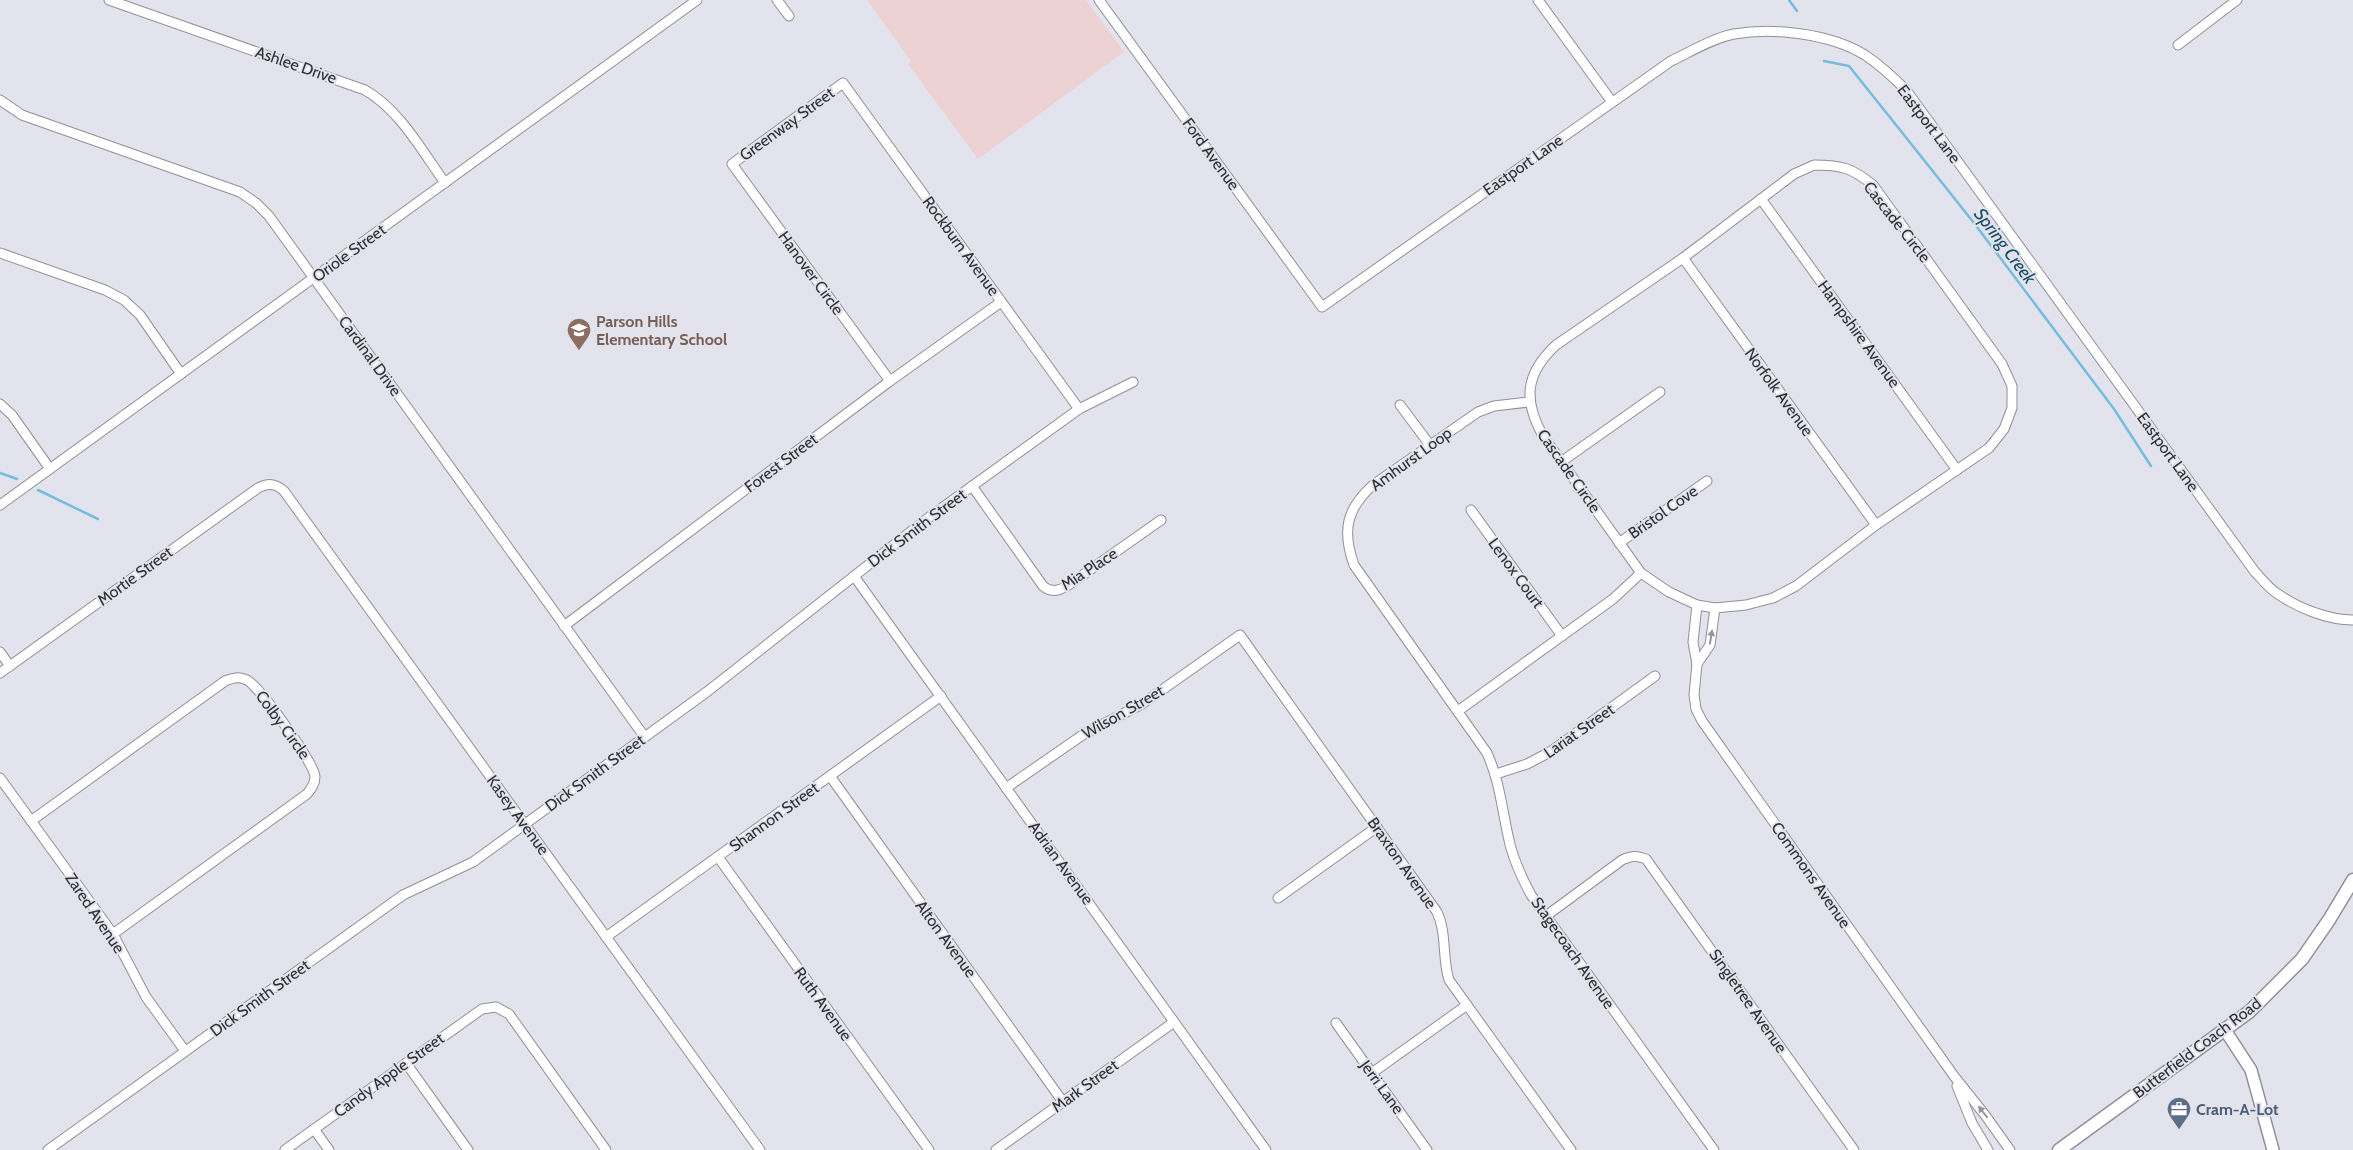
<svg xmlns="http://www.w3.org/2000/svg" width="2353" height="1150" font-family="Cabin,sans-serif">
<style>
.industrial{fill:#edd2d4}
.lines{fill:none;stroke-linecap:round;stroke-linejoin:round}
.stream{stroke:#76bcdf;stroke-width:2.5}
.minor-casing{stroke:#8f9098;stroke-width:11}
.tertiary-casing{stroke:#8f9098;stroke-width:14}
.secondary-casing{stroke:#8f9098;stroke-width:15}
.minor{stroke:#fff;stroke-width:9}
.tertiary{stroke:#fff;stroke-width:11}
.secondary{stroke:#fff;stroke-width:12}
.oneway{fill:#969799}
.labels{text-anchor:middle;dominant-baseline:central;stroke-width:4;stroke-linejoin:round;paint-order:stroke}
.street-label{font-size:16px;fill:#2e2f33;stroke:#e2e3ed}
.education-label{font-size:16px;font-weight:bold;fill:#785e54;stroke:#e2e3ed;text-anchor:start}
.service-label{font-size:16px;font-weight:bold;fill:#4e5e75;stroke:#e2e3ed;text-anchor:start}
.water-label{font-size:18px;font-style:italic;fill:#154e66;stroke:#e2e3ed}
</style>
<rect width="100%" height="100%" fill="#e2e3ed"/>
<polygon class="industrial" points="867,0 1086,0 1124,52 978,159 908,64 911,61"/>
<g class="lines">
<g class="stream">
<polyline points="1789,0 1797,11"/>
<polyline points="1824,61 1849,66 1912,145 1974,223 2114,409 2151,466"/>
<polyline points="0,473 17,479"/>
<polyline points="38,490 98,519"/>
</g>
<defs>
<g id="minor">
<path d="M109,0L365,90C400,110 422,151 445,183"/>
<polyline points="777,0 789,16"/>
<path d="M1099,0L1322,307L1671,61C1690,52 1713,38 1734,34C1774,27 1831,34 1865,55C1880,65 1893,77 1906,90L2255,572C2262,579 2269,589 2278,594C2298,608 2328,620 2353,620"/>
<polyline points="1538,0 1612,102"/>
<polyline points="2178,45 2237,0"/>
<polyline points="0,100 22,115 240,192 256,203 269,216 644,736"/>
<path d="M1814,165C1842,165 1852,168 1873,185L2002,364L2012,386V408L2004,429L1989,448L1876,525L1796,586L1773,598L1746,605L1715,608L1697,605L1669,592L1641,573L1543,436C1523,400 1525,374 1556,345L1683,258L1794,174Z"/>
<polyline points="1761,199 1957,470"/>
<polyline points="0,253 105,290 124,300 140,315 181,374"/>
<polyline points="1683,258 1876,525"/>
<polyline points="890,381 732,164 843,83 1079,409"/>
<path d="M1529,402L1494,406L1478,412L1373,485C1346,509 1342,531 1354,565L1487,753C1500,782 1502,810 1509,840C1513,860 1522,878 1531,895L1714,1150"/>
<polyline points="0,404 12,415 50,469"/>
<polyline points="1400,405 1430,445"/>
<polyline points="1561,462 1660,392"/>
<path d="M972,486L1043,586C1052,594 1061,590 1070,584L1161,520"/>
<polyline points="0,505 697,0"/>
<polyline points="1471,510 1562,636"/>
<polyline points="1619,543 1707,481"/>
<polyline points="854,576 1266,1150"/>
<polyline points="1697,605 1693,642 1697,664 1694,695 1696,709 1702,721 1954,1076 1985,1115 2010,1150"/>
<polyline points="564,626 890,381 1001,302"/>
<polyline points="0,652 10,666"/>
<polyline points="1697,664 1710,645 1715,608"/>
<path d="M0,673L258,488C268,483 275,483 284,491L760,1150"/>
<polyline points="1458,711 1613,599 1641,573"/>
<polyline points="1496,774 1527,764 1550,752 1655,676"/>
<polyline points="830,776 1063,1102"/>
<polyline points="0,778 113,934 146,997 185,1051"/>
<path d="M1006,788L1084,734L1142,704L1240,635L1437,912C1447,933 1442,958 1449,980L1571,1150"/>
<path d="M31,821L225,681C233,678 239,676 247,680C259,686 315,764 315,777C315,784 311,789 307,794L113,934"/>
<polyline points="718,857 929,1150"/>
<polyline points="1278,898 1377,827"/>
<path d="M1546,916L1622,860C1631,856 1636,855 1646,859L1854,1150"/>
<polyline points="606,937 941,696"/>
<polyline points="1336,1023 1427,1150"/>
<polyline points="406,1063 468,1150"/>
<polyline points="1372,1073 1467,1005"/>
<polyline points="1957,1086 1972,1123 1988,1150"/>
<polyline points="314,1129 329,1150"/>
<polyline points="48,1150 403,895 473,862 708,691 928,518 1079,409 1133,382"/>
<polyline points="285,1150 482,1009 496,1007 509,1014 606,1150"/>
<polyline points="996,1150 1174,1022"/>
</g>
<polyline id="tertiary" points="2225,1030 2251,1070 2273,1150"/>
<polyline id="secondary" points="2059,1150 2249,1012 2302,959 2329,920 2353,880"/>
</defs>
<use href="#minor" class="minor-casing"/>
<use href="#tertiary" class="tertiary-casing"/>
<use href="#secondary" class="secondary-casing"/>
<use href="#minor" class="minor"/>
<use href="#tertiary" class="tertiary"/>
<use href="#secondary" class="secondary"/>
</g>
<defs><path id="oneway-solid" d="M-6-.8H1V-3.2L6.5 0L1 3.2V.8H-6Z" transform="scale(1.25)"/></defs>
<g class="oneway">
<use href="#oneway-solid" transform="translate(1711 637) rotate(-81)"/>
<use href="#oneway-solid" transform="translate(1983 1112) rotate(-128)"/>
</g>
<defs>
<symbol id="school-pin" viewBox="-11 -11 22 30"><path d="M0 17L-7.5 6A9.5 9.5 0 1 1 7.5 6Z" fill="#8d6e63" stroke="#e2e3ed"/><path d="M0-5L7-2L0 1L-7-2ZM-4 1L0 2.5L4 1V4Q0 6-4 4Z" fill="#fff"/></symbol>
<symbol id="office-pin" viewBox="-11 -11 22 30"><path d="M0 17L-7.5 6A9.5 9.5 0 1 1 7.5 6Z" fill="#5c6f8a" stroke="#e2e3ed"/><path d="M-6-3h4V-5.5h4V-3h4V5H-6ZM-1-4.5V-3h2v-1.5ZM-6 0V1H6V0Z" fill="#fff"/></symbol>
</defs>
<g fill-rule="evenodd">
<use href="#school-pin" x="565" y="316" width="28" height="38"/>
<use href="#office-pin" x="2165" y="1095" width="28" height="38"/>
</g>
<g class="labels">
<g class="street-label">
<text transform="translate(296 65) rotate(19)">Ashlee Drive</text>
<text transform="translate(787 124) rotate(-36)">Greenway Street</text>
<text transform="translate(1929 124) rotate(53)">Eastport Lane</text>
<text transform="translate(1211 154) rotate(54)">Ford Avenue</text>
<text transform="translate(1523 165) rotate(-35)">Eastport Lane</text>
<text transform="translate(1897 222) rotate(52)">Cascade Circle</text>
<text transform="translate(961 246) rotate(54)">Rockburn Avenue</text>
<text transform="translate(349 253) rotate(-36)">Oriole Street</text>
<text transform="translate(811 273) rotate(54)">Hanover Circle</text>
<text transform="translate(1859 334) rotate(54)">Hampshire Avenue</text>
<text transform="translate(370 356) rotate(54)">Cardinal Drive</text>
<text transform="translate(1779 392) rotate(54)">Norfolk Avenue</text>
<text transform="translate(2168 452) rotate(54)">Eastport Lane</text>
<text transform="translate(1411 459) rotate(-36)">Amhurst Loop</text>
<text transform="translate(781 463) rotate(-37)">Forest Street</text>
<text transform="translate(1569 471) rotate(55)">Cascade Circle</text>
<text transform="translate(1663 512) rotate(-35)">Bristol Cove</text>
<text transform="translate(917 528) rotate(-37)">Dick Smith Street</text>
<text transform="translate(1089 569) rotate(-33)">Mia Place</text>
<text transform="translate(1516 573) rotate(54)">Lenox Court</text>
<text transform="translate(135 576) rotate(-36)">Mortie Street</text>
<text transform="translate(1123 712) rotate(-30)">Wilson Street</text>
<text transform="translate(283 725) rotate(54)">Colby Circle</text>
<text transform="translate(1579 731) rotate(-35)">Lariat Street</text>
<text transform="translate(595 773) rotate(-36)">Dick Smith Street</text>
<text transform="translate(518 815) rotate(54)">Kasey Avenue</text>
<text transform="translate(774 817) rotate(-36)">Shannon Street</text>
<text transform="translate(1061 863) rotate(54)">Adrian Avenue</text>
<text transform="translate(1402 863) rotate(55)">Braxton Avenue</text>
<text transform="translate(1811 875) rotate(55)">Commons Avenue</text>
<text transform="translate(95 913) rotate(56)">Zared Avenue</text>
<text transform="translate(946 939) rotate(54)">Alton Avenue</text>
<text transform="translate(1573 953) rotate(55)">Stagecoach Avenue</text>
<text transform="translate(260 998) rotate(-36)">Dick Smith Street</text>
<text transform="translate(1748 1001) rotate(55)">Singletree Avenue</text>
<text transform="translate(823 1004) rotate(54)">Ruth Avenue</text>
<text transform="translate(2197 1048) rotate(-37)">Butterfield Coach Road</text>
<text transform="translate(389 1075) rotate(-36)">Candy Apple Street</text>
<text transform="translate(1085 1086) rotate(-36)">Mark Street</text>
<text transform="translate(1382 1087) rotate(54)">Jerri Lane</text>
</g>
<g class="education-label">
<text x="596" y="321">Parson Hills<tspan x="596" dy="18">Elementary School</tspan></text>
</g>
<g class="service-label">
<text x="2196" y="1109">Cram-A-Lot</text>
</g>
<g class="water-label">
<text transform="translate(2005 246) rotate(53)">Spring Creek</text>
</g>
</g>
</svg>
